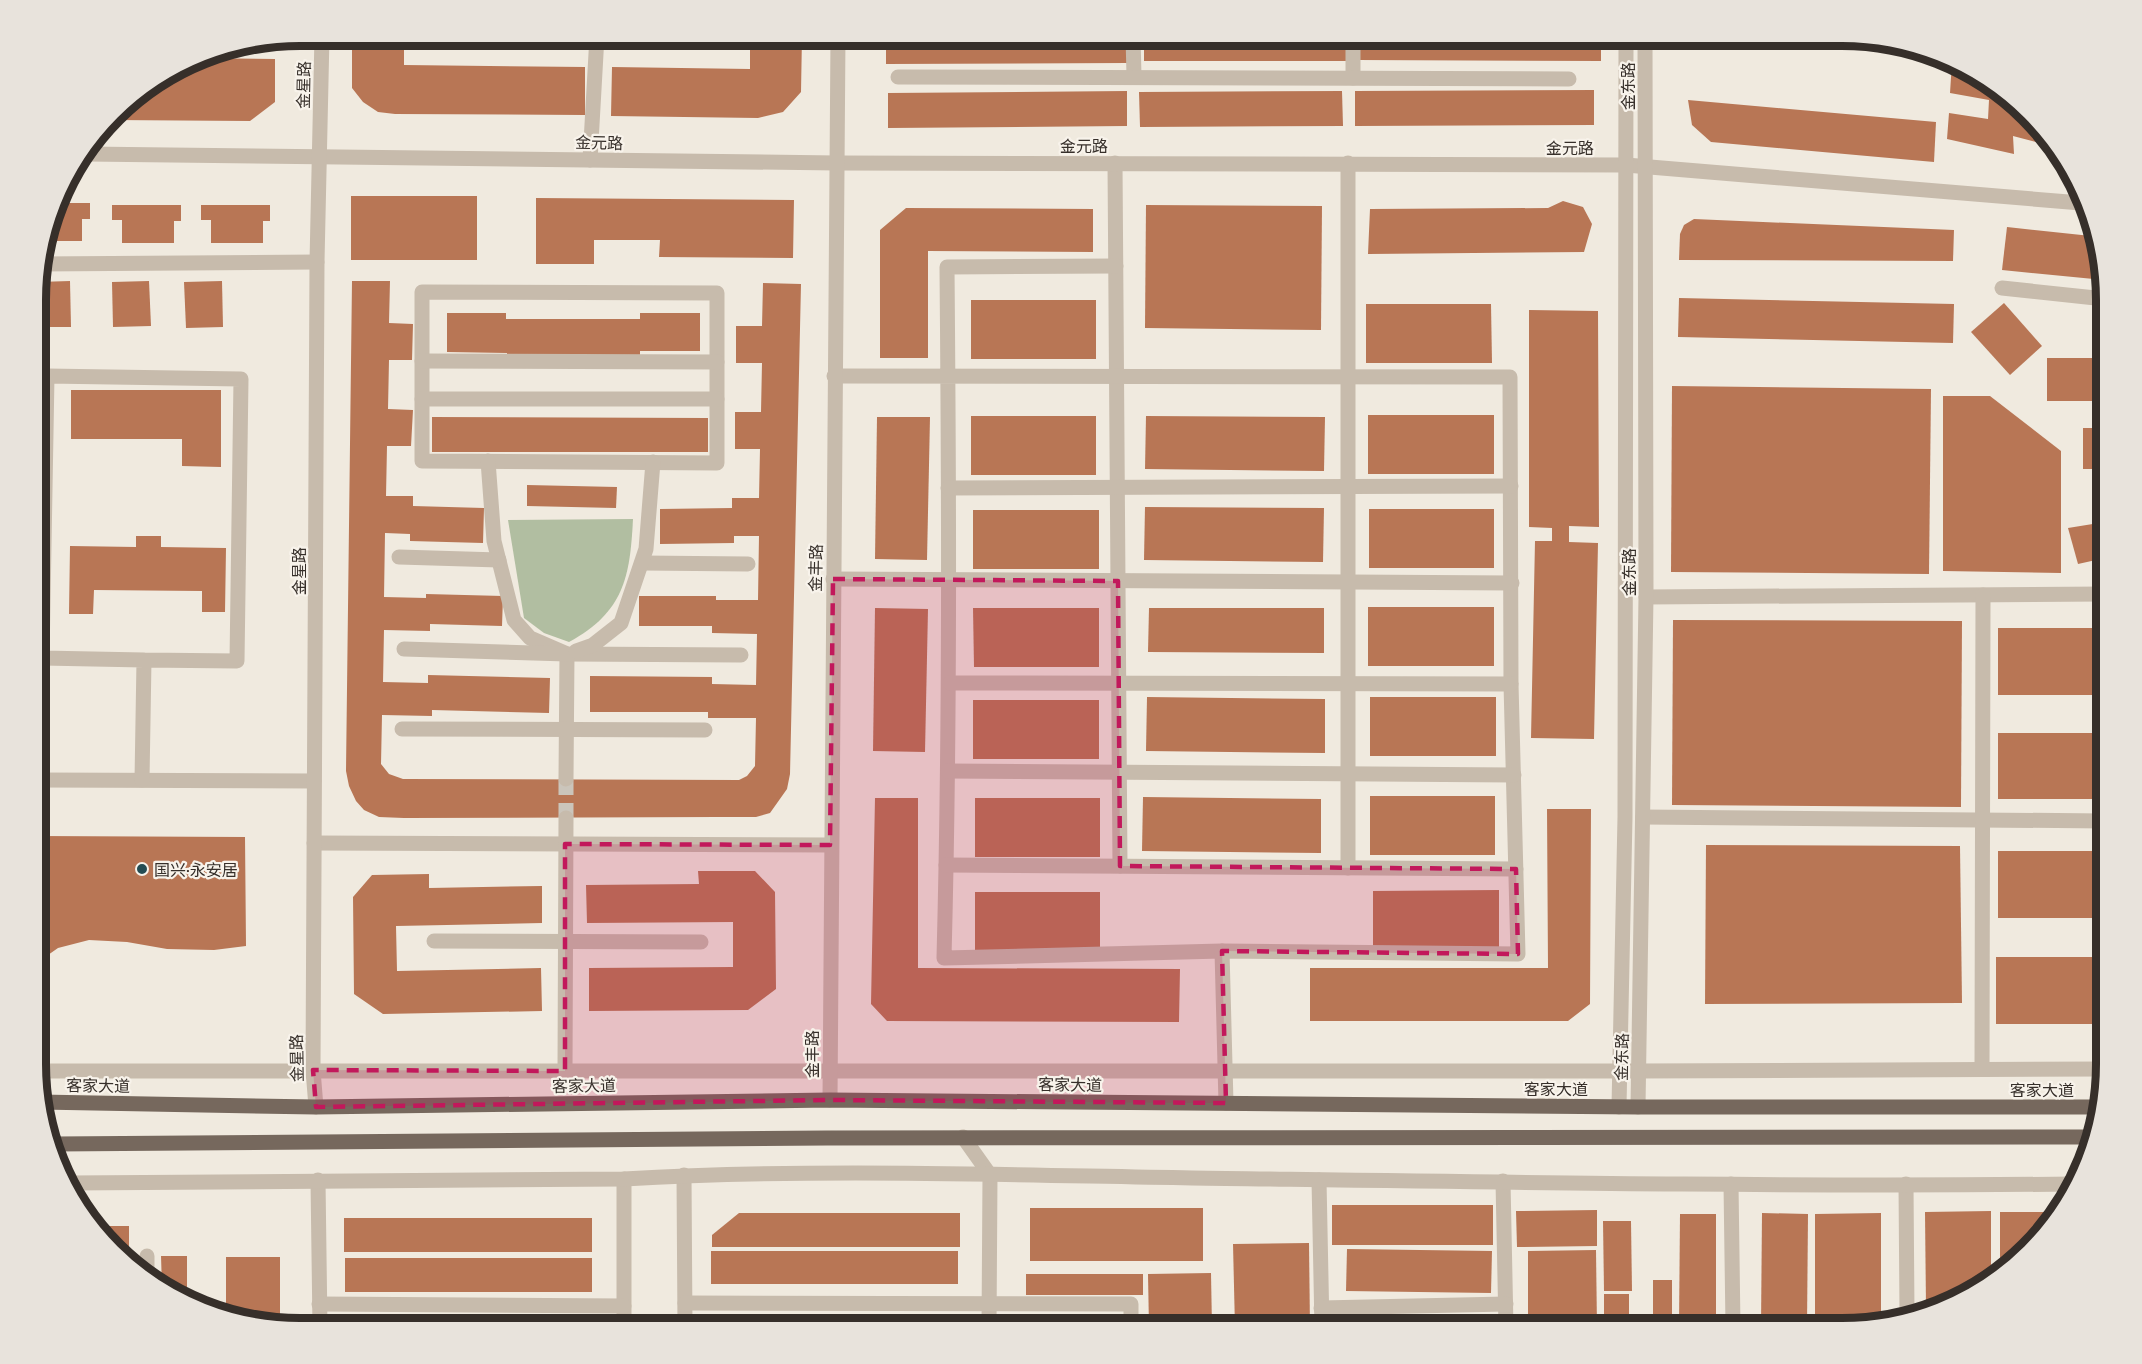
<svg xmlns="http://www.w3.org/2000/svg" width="2142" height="1364" font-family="Commissioner,'Noto Sans SC',sans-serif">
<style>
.green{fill:#b1bea1}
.building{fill:#b87655}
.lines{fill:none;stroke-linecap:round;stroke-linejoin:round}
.minor-tunnel{stroke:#cbc5bb;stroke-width:15;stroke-dasharray:15 8;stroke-linecap:butt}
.minor{stroke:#c7bbac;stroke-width:15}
.tertiary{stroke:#c7bbac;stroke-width:15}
.primary{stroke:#76685d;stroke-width:15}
.marked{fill:#c2185b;fill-opacity:0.2;stroke:#c2185b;stroke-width:4.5;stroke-dasharray:12 8;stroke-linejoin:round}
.poi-dot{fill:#244c53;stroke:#f8f3eb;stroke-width:2}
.labels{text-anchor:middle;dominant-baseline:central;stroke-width:4.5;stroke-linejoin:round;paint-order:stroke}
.street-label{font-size:16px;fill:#362f2a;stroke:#f8f3eb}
.poi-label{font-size:16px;fill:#362f2a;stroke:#f8f3eb;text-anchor:start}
.rim{fill:none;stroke:#362f2a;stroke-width:8}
</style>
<rect width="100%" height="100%" fill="#f0eadf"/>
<g class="green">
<path d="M633,519C630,577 624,612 569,642L544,633L524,618L508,520Z"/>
<rect x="38" y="685" width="10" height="75"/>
</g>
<g class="building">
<polygon points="352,36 404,36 404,65 585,67 585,115 395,114 378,112 363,102 352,88"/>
<polygon points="750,36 802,36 801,92 783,112 758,118 611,116 612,67 750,69"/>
<polygon points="886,36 1127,36 1127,63 886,64"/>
<rect x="1144" y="36" width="202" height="25"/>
<polygon points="1357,36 1601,36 1601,61 1357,60"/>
<rect x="1687" y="36" width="57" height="12"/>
<polygon points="1764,36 1842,36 1865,40 1865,46 1764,45"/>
<polygon points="1892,44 1919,49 1919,50 1892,50"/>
<polygon points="196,58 275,59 275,102 250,121 112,120 126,102"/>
<polygon points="1952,62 1988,80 2048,145 2013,136 2014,154 1947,139 1949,113 1988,119 1989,100 1950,93"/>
<polygon points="1594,90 1594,125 1355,126 1355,91"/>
<polygon points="1127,91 1127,126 888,128 888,93"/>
<polygon points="1342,91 1343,126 1140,127 1139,92"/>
<polygon points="1688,100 1936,122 1934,162 1711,142 1692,125"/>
<rect x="351" y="196" width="126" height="64"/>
<polygon points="536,198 794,200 793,258 659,257 660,240 594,240 594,264 536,264"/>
<polygon points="1563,201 1583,207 1592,224 1584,252 1368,254 1370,209 1548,208"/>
<polygon points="58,203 90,203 90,219 82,219 82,241 46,241"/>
<polygon points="112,205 181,205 181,221 174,221 174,243 122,243 122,220 112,220"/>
<polygon points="201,205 270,205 270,221 263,221 263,243 211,243 211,220 201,220"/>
<polygon points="1146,205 1322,206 1321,330 1145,328"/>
<polygon points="906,208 1093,209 1093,252 928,251 928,358 880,358 880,230"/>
<polygon points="1694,219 1954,230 1953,261 1679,260 1680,234 1684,225"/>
<polygon points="2007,227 2091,236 2104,280 2002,270"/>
<polygon points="70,281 71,327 38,327 38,282"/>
<polygon points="149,281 151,326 113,327 112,282"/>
<polygon points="222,281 223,327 186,328 184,282"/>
<polygon points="352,281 390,281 389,323 413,324 412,360 389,360 388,409 413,410 411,446 387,446 386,496 413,496 413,506 484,508 483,543 410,541 410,534 385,533 384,597 426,598 426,594 503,596 502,626 430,624 430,631 384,630 383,682 428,683 428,675 550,678 549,713 432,710 432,716 382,715 381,764 389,774 403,779 739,780 747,776 755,766 756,718 708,718 708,712 590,712 590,676 712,677 712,684 756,685 757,634 712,633 712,626 639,626 639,596 716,596 716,600 758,600 759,536 734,536 734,543 660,544 660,509 732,508 732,498 759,498 760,449 735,449 735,412 761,412 762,363 736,363 736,326 762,326 763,283 801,284 790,774 787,789 770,813 756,817 717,817 404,818 379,817 364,810 356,801 349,786 346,771"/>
<polygon points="1679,298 1954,304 1953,343 1678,337"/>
<rect x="971" y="300" width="125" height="59"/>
<polygon points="2004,303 2042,346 2010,375 1971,332"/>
<polygon points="1366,304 1491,304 1492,363 1366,363"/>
<polygon points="1529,310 1598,311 1599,527 1569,526 1569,542 1598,543 1594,739 1531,738 1535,541 1552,541 1552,528 1529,527"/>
<polygon points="447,313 506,313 506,319 640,319 640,313 700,313 700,351 640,351 640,357 507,356 507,353 447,352"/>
<rect x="2047" y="358" width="58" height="43"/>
<polygon points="1672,386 1931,389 1929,574 1671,572"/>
<polygon points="71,390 221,390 221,467 182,466 182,439 71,439"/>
<polygon points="1943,396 1990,396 2061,451 2061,573 1943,571"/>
<rect x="1368" y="415" width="126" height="59"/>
<rect x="971" y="416" width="125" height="59"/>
<polygon points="1146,416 1325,417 1324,471 1145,469"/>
<polygon points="432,417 708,418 708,452 432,452"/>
<polygon points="877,417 930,417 927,560 875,559"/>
<rect x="2083" y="428" width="22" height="41"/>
<polygon points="527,485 617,487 616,508 527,506"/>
<polygon points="1145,507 1324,508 1323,562 1144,560"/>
<rect x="1369" y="509" width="125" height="59"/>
<rect x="973" y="510" width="126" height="59"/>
<polygon points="2105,522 2105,558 2078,564 2068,528"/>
<polygon points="136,536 161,536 161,547 226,548 225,612 202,612 202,591 94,590 93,614 69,614 70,546 136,547"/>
<rect x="1368" y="607" width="126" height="59"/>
<polygon points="875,608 928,609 925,752 873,751"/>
<polygon points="973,608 1099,608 1099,667 974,667"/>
<polygon points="1149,608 1324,608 1324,653 1148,652"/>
<polygon points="1673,620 1962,621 1961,807 1672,805"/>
<rect x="1998" y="628" width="107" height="67"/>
<polygon points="1147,697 1325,699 1325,753 1146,751"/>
<rect x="1370" y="697" width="126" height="59"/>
<rect x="973" y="700" width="126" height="59"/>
<rect x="1998" y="733" width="107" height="66"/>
<rect x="1370" y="796" width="125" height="59"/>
<polygon points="1143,797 1321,799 1321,853 1142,851"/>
<polygon points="875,798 918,798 918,968 1180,969 1179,1022 887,1021 871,1004"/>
<rect x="975" y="798" width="125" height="59"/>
<polygon points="1547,809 1591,809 1590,1004 1568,1021 1310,1021 1310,968 1548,968"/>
<polygon points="38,836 245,837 246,946 214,950 167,949 127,942 89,940 58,948 38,962"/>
<polygon points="1706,845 1960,846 1962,1003 1705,1004"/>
<rect x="1998" y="851" width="107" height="67"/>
<polygon points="698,871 755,871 775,892 776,989 748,1010 589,1011 589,968 733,967 733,922 587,923 586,885 699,884"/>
<polygon points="429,874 429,888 542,886 542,923 396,926 397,971 541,968 542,1011 383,1014 354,994 353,897 372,875"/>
<polygon points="1499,890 1499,949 1373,949 1373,891"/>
<rect x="975" y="892" width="125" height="59"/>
<rect x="1996" y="957" width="109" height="67"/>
<rect x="1332" y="1205" width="161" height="40"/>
<rect x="1030" y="1208" width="173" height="53"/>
<polygon points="1597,1210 1597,1246 1517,1247 1516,1211"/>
<polygon points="1991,1211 1991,1276 1973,1293 1926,1307 1925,1212"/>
<polygon points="2000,1212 2047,1212 2047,1224 2000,1268"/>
<polygon points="739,1213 960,1213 960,1247 712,1247 712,1235"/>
<polygon points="1762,1213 1808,1214 1807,1327 1761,1327"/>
<polygon points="1881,1213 1881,1321 1858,1327 1815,1327 1815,1214"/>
<polygon points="1680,1214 1716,1214 1716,1327 1679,1328"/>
<rect x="344" y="1218" width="248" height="34"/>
<polygon points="1603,1221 1631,1221 1632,1291 1604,1291"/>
<polygon points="97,1226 129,1226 129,1259"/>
<polygon points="1309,1243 1310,1328 1235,1328 1233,1244"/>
<polygon points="1347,1249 1492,1251 1491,1293 1346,1291"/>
<polygon points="1596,1250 1597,1328 1528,1328 1528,1251"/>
<rect x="711" y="1251" width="247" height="33"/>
<polygon points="161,1256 187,1256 187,1299 162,1287"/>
<polygon points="226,1257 280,1257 280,1325 226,1316"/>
<rect x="345" y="1258" width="247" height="34"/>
<polygon points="1211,1273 1212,1328 1149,1328 1148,1274"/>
<rect x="1026" y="1274" width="117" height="21"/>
<rect x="1653" y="1280" width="19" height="37"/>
<rect x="1604" y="1294" width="25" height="34"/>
<rect x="709" y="1319" width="248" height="9"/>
<rect x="344" y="1321" width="247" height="7"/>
<polygon points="1114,1323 1114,1328 1018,1328 1018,1324"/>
<polygon points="1486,1323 1486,1328 1350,1328 1350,1326"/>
</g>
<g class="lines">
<polyline class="minor-tunnel" points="566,818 566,779"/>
<g class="minor">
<polyline points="563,36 735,41"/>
<polyline points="1133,36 1134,76"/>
<polyline points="1353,36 1353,78"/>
<polyline points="898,77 1569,79"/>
<polyline points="590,160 597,36"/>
<polyline points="1115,163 1120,866"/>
<polyline points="39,264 317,262"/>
<polyline points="2002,288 2105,299"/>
<polygon points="422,292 717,293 717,463 422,461"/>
<polyline points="422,361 717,362"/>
<path d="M834,376C1060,376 1285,376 1510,377L1511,684L1518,954L1222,951L944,958C950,727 949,498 947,267L1116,266"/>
<polyline points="422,399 717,399"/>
<polyline points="488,461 494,541 514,620 530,638 567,654 566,779"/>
<polyline points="948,488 1511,486"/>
<polyline points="399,557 499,560"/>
<polyline points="642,563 748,564"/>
<polyline points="833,579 1512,583"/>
<polyline points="1646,597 2105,594"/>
<polyline points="404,649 567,654 741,655"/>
<polyline points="576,651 593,645 621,623 646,549 653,462"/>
<polyline points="950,683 1511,684"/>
<polyline points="402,729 705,730"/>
<polyline points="948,771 1514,775"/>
<polyline points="38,780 314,781"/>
<polyline points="142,780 144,660 42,658 47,376 241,379 237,661 144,660"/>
<polyline points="1643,817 2105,821"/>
<polyline points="314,843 830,845"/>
<polyline points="946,865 1516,869"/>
<polyline points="1348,868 1348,163"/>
<polyline points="434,941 701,942"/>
<polyline points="1222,951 1226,1103"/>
<polyline points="1982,1069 1983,595"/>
<polyline points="565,1071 566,818"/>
<polyline points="963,1137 990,1175 989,1328"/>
<polyline points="684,1175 685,1328"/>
<polyline points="624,1179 624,1328"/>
<polyline points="318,1180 320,1328"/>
<polyline points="1319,1180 1322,1328"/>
<polyline points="1503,1181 1506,1328"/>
<polyline points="1731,1184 1733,1327"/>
<polyline points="1906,1184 1907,1313"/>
<polyline points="2066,1184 2066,1200"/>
<polyline points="147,1276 147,1256"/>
<polyline points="685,1303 1131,1304 1131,1328"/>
<polyline points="319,1304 624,1306"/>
<polyline points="1321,1308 1506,1304"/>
</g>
<g class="tertiary">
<polyline points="86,154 837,163 1626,165 2081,203"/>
<polyline points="38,1071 1639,1071 2105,1069"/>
<polyline points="830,1100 838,36"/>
<polyline points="316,1107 313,1070 317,262 322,36"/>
<polyline points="1619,1107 1625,817 1626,36"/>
<polyline points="1638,1107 1646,597 1645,36"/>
<path d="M70,1183L624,1179C812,1168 1003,1175 1192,1178C1486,1182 1780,1187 2075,1184"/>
</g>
<g class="primary">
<polyline points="40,1102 316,1107 830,1100 1638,1107 2100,1107"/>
<polyline points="56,1144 827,1138 2094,1137"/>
</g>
</g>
<path class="marked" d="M833,579L1118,581L1120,866L1516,869L1518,954L1222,951L1226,1103L830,1100L316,1107L313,1070L565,1071V844L830,845Z"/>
<circle class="poi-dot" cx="142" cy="869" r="6"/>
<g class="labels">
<g class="street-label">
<text transform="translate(303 85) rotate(-89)">金星路</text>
<text transform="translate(1627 86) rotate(-90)">金东路</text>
<text transform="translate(599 142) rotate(1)">金元路</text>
<text x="1084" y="145">金元路</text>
<text x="1570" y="147">金元路</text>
<text transform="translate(815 568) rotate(-89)">金丰路</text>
<text transform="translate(298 571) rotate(-90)">金星路</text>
<text transform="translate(1628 572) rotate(-90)">金东路</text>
<text transform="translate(811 1054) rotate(-90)">金丰路</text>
<text transform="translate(1621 1057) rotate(-89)">金东路</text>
<text transform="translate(296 1058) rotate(-91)">金星路</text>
<text transform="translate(1070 1084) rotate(1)">客家大道</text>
<text transform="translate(98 1085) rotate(1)">客家大道</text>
<text transform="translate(584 1085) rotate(-1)">客家大道</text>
<text x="1556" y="1088">客家大道</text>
<text x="2042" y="1089">客家大道</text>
</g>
<g class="poi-label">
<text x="154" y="869">国兴·永安居</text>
</g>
</g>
<path d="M0 0H2142V1364H0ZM300 46H1842A254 254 0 0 1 2096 300V1064A254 254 0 0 1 1842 1318H300A254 254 0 0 1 46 1064V300A254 254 0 0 1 300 46Z" fill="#e8e3dc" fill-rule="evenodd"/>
<path class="rim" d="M300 46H1842A254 254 0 0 1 2096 300V1064A254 254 0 0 1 1842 1318H300A254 254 0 0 1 46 1064V300A254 254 0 0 1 300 46Z"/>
</svg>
